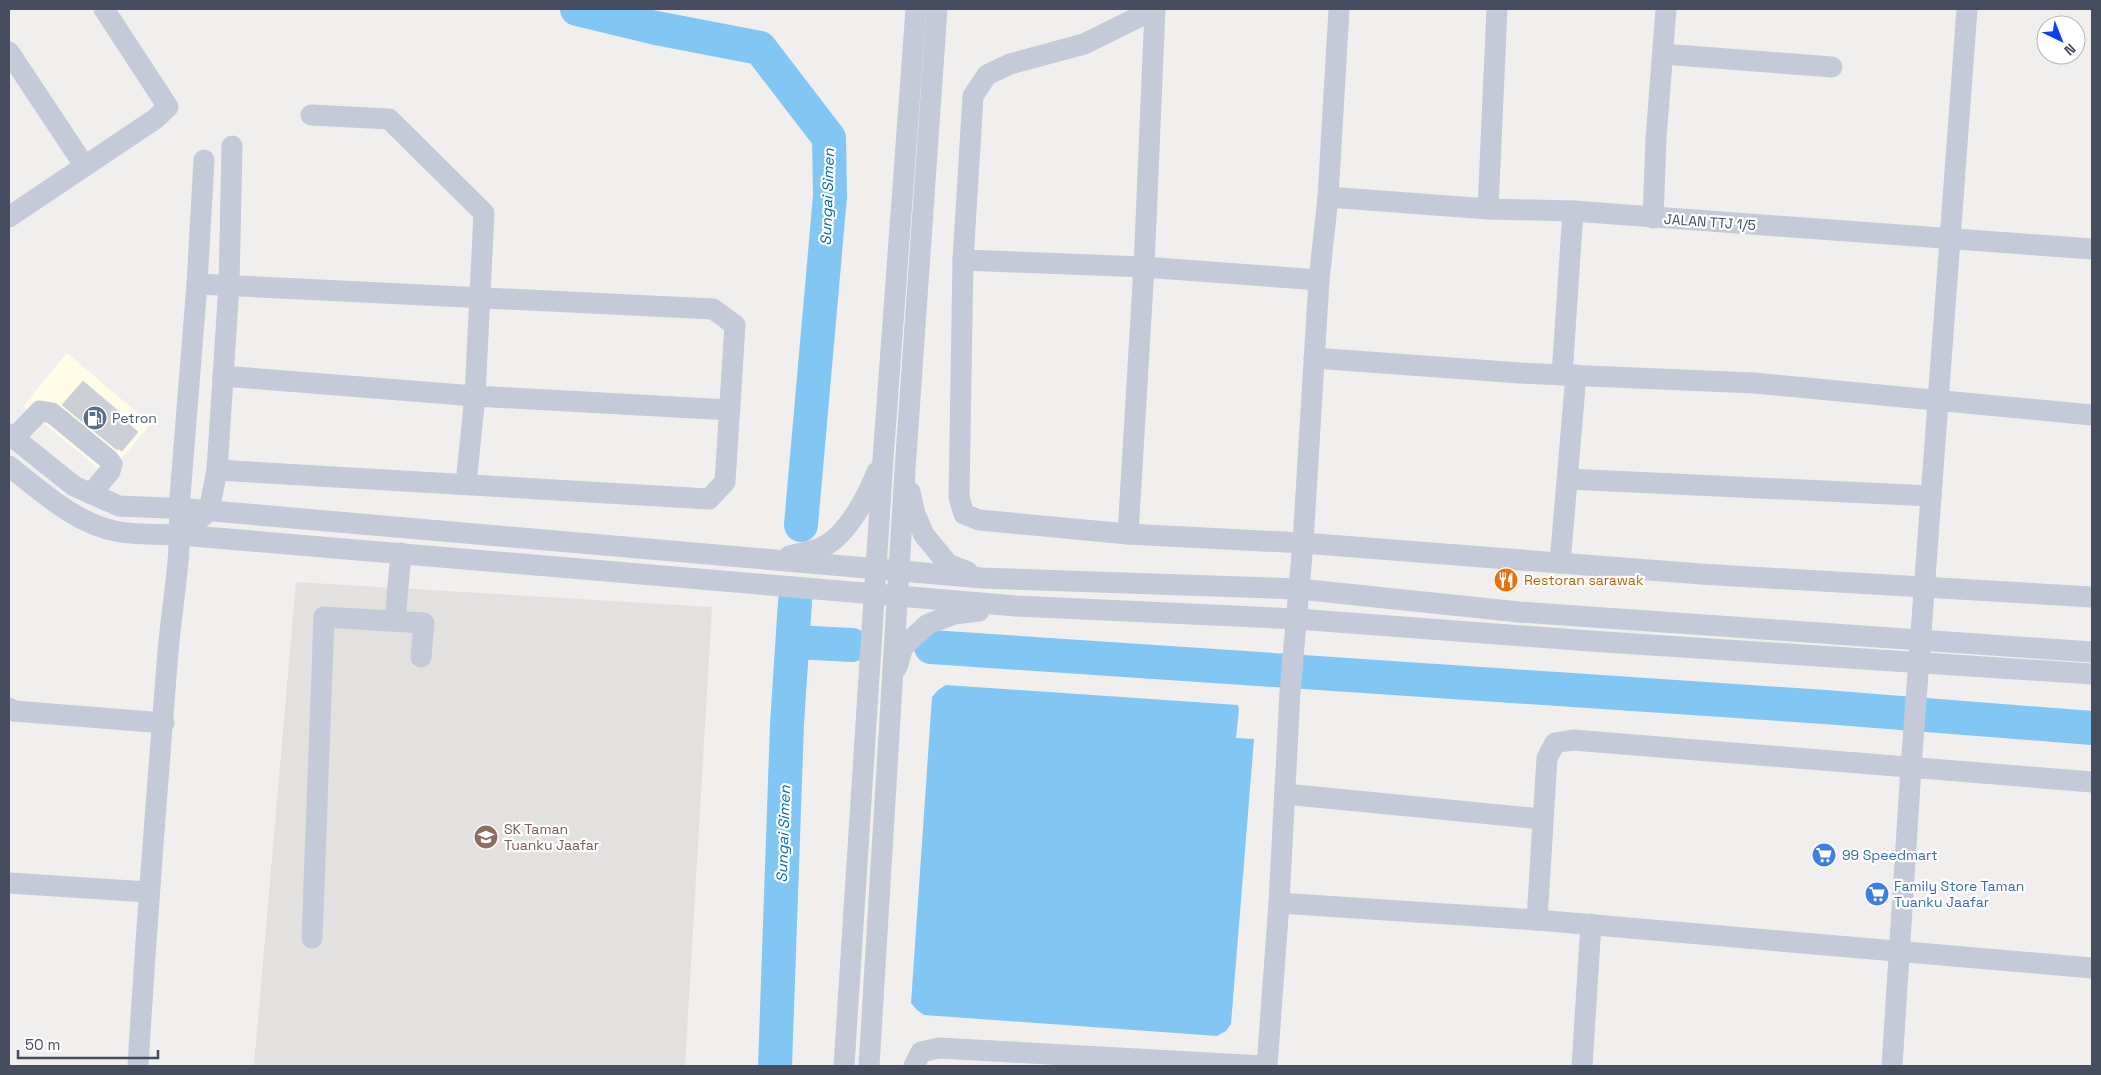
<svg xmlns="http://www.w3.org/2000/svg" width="2101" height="1075" font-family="'Space Grotesk',sans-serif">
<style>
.commercial{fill:#fefbe6}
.education{fill:#e3e0e0}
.water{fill:#82c6f4}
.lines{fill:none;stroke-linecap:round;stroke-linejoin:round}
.river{stroke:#82c6f4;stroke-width:34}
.building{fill:#cdcfd7;stroke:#d2d3db}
.minor{stroke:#c4cad8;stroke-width:21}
.labels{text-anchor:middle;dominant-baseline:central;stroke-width:4.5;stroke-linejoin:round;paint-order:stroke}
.street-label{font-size:14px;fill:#454d5e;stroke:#fff}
.service-label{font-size:14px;fill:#4e5e75;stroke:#fff;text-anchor:start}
.food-label{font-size:14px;fill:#c56008;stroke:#fff;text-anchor:start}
.education-label{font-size:14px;fill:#785e54;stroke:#fff;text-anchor:start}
.shop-label{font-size:14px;fill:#366cbe;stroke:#fff;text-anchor:start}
.water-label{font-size:15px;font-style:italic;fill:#006db6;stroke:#fff}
</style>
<rect width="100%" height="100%" fill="#f1efee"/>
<polygon class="commercial" points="67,353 151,424 107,476 23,406"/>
<polygon class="education" points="296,582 712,607 685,1066 254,1066"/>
<polygon class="water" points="946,685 1238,705 1239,709 1236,738 1254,739 1231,1024 1226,1031 1217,1036 924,1015 917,1010 911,1003 932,697 938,690"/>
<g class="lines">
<g class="river">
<polyline points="577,9 656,28 760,48 829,138 830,196 801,525"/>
<polyline points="793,642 852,645"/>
<polyline points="931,647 1825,707 2092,728"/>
<polyline points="775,1066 787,724 795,602"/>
</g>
</g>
<polygon class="building" points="83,381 131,422 129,424 138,432 122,451 119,449 117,450 62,405"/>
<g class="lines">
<g class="minor">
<polyline points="1155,9 1084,44 1010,64 987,75 973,96 963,260 959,497 964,514 979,520 1128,534 1303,543 1701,574 2092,597"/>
<polyline points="9,52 84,165"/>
<polyline points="1663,54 1832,67"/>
<polyline points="311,115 389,119 484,213 475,396 466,484"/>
<polyline points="1328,197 1488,209 1573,211 2092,249"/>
<polyline points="1488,209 1497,9"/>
<polyline points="9,217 155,119 168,107 104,9"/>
<polyline points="1653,218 1656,139 1666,9"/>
<polyline points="963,260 1144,267 1319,280"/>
<polyline points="197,284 204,160"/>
<polyline points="1314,358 1520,373 1754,383 2092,415"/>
<polyline points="1562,375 1573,211"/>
<polyline points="223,376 475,396 730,410"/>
<polyline points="9,434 74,486 119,506 189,509 982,578 1299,589 1519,612 2092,652"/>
<polyline points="14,438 40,411 52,413 108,459 112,464 110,471 91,494"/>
<path d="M9,466C42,492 77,525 120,532C139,535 161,534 181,535L1016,606L1297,619L1590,641L2092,674"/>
<polyline points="1568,479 1931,496"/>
<polyline points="910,492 915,514 924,535 948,564 968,572"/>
<polyline points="198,520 209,511 217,470 229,285 232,146"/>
<polyline points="1128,534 1144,267 1155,9"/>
<path d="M789,556C799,553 813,552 823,547C848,534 867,497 877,472"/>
<polyline points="1560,563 1576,375"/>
<polyline points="395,620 401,553"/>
<polyline points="897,667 903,647 928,624 955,614 979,611"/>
<polyline points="9,708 14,711 164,723"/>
<polyline points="1285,794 1542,819"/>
<polyline points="9,883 148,892"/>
<polyline points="1279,903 1537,920 2092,968"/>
<polyline points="1537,920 1547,758 1555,743 1573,740 2092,782"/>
<polyline points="312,938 324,617 424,623 421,657"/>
<path d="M138,1066C146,928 157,790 168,652C172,604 182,557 179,509L197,284L713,309L735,325L725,482L709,499L217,470"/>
<polyline points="844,1066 883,459 916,9"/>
<polyline points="869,1066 905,470 937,9"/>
<polyline points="914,1066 921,1052 939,1048 1263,1066"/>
<polyline points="1267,1066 1279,903 1290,692 1303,543 1319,280 1328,197 1339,9"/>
<polyline points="1582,1066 1591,924"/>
<polyline points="1892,1066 1911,768 1967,9"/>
</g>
</g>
<defs>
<symbol id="fuel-disc" viewBox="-11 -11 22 22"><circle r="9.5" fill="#5c6f8a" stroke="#fff"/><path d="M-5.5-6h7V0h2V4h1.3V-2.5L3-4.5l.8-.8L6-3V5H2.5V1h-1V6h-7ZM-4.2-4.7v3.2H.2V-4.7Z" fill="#fff"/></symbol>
<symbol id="restaurant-disc" viewBox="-11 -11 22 22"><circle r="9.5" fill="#e8710a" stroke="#fff"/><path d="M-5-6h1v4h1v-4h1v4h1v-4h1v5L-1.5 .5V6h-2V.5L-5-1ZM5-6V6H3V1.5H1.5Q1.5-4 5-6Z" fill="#fff"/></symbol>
<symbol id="school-disc" viewBox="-11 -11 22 22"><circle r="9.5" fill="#8d6e63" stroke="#fff"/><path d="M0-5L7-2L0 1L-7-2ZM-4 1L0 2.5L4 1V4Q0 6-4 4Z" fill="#fff"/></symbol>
<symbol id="supermarket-disc" viewBox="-11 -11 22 22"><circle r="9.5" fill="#3f7fe0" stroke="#fff"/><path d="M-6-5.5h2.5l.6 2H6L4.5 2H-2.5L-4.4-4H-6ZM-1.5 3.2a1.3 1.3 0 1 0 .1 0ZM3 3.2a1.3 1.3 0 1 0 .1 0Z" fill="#fff"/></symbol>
</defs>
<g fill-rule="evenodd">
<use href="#fuel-disc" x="81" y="404" width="28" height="28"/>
<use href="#restaurant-disc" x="1492" y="566" width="28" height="28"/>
<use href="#school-disc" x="472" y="823" width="28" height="28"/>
<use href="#supermarket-disc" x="1810" y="841" width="28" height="28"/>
<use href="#supermarket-disc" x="1863" y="880" width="28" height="28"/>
</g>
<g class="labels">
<g class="street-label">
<text transform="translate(1710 222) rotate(4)">JALAN TTJ 1/5</text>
</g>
<g class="service-label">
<text x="112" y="418">Petron</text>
</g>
<g class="food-label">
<text x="1524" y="580">Restoran sarawak</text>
</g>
<g class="education-label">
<text x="504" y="829">SK Taman<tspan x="504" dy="16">Tuanku Jaafar</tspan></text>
</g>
<g class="shop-label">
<text x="1842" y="855">99 Speedmart</text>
<text x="1894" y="886">Family Store Taman<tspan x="1894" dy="16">Tuanku Jaafar</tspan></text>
</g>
<g class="water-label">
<text transform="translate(827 197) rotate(-88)">Sungai Simen</text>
<text transform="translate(783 834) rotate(-88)">Sungai Simen</text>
</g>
</g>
<rect width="2101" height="1075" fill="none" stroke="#454d5e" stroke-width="20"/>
<g transform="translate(2061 40) rotate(137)"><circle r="24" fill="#ffffff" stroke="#b5b8bf"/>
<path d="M0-4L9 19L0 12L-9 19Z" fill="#0842f2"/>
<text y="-8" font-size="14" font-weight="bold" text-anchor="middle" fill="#454d5e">N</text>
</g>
<path d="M18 1050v8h140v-8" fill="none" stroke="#454d5e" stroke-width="2.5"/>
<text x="25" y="1050" font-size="15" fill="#454d5e" stroke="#ffffff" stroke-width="4" paint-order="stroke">50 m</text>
</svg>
